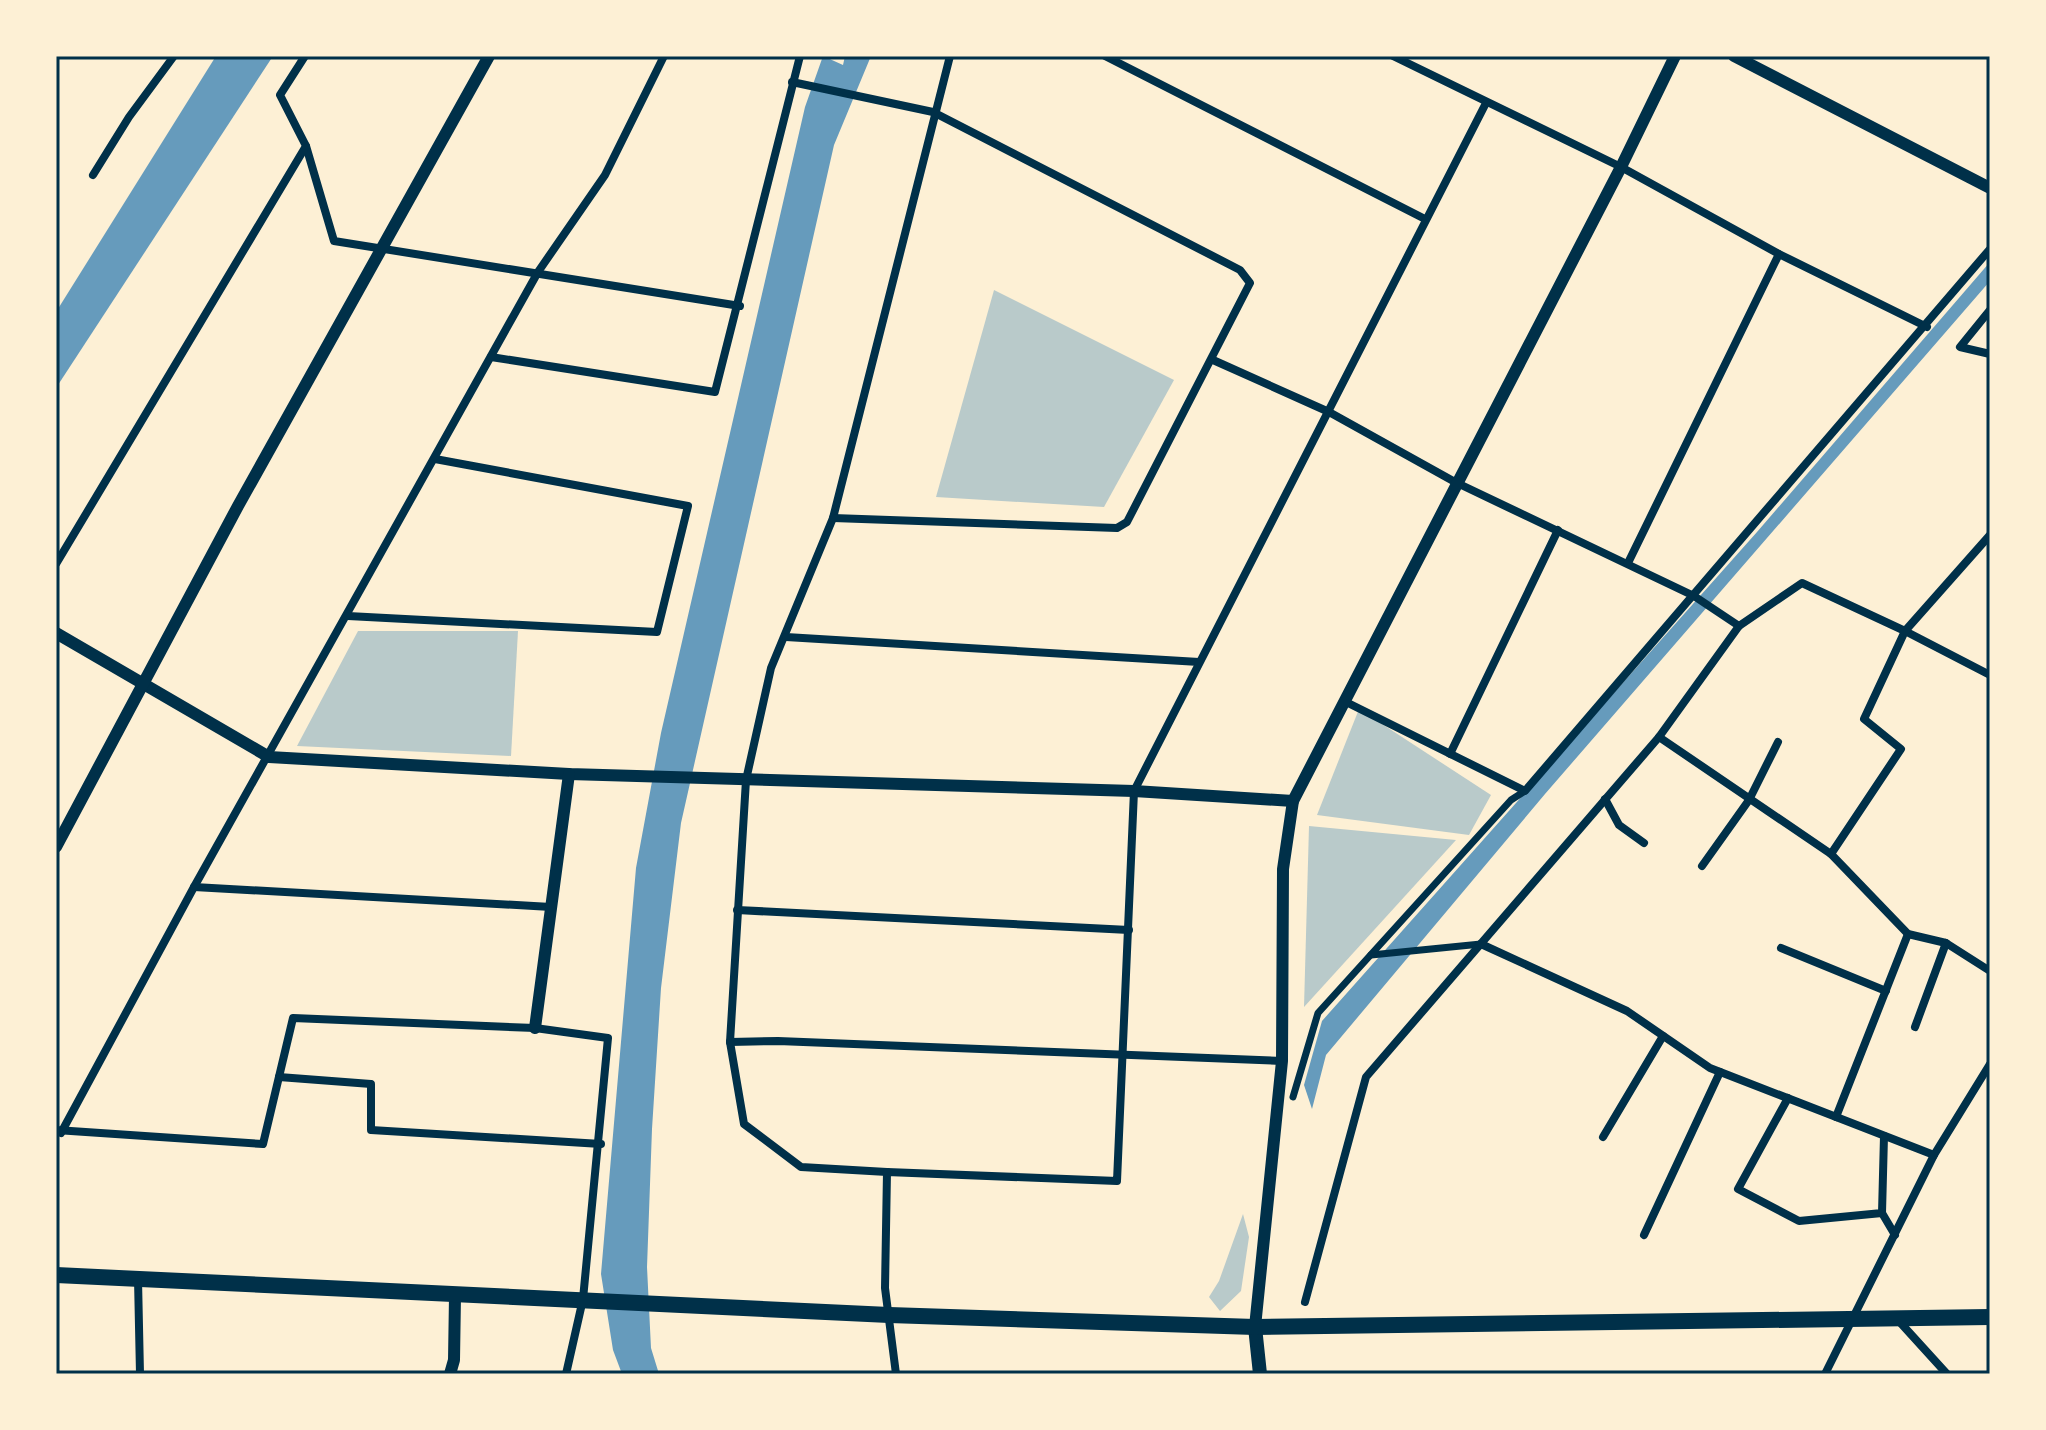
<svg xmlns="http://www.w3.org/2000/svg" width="2046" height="1430" font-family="'Public Sans',sans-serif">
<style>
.green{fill:#b9caca}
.water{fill:#669bbc}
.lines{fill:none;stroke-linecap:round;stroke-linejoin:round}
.pedestrian{stroke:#003049;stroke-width:7}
.minor{stroke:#003049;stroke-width:8}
.tertiary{stroke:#003049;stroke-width:12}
.secondary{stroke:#003049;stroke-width:14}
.primary{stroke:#003049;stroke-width:16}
.neatline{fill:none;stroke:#003049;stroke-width:3}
</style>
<rect width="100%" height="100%" fill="#fdf0d5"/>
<g class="green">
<polygon points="994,290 1174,380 1104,507 936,497"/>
<polygon points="358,631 518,631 511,756 297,746"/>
<polygon points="1359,709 1491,795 1469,835 1317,815"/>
<polygon points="1309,826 1456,840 1304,1007"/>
<polygon points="1243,1214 1249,1237 1241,1291 1220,1311 1209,1297 1219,1281"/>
</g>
<g class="water">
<polygon points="216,56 273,56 56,388 56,312"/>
<polygon points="823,56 843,65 845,56 871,56 834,145 681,823 661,988 652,1129 647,1267 651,1348 659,1374 622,1374 613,1350 601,1274 636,868 661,733 805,107"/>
<polygon points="1990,262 1990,281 1545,794 1326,1055 1312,1109 1304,1085 1322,1021 1757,532"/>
</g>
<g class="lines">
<g class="pedestrian">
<polyline points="1371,955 1481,944"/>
<polyline points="1293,1097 1318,1013 1511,800 1525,791"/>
</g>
<g class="minor">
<polyline points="950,56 833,518 771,668 746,780 730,1042 778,1041 1282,1061"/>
<polyline points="1105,56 1425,219"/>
<polyline points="1393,56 1621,167 1779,254 1927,327"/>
<polyline points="792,82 933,112 1240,270 1250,283 1127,522 1117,528 833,518"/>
<polyline points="306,146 334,241 740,306"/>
<polyline points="93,175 129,117 174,56"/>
<polyline points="1990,310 1960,347 1990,354"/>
<polyline points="491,357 715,392 800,56"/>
<polyline points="1213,360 1329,412 1455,482 1694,596 1739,626"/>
<polyline points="1628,563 1779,254"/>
<polyline points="56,564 306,146 280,95 305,56"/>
<polyline points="348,616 657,632 688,506 435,459"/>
<polyline points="786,637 1199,662"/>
<polyline points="1346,702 1525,791 1990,249"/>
<polyline points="1659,737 1831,854 1908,934 1946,943 1990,971"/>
<polyline points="1450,754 1558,530"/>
<polyline points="1605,799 1619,825 1644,843"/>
<polyline points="1831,854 1901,749 1864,719 1905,631 1990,675"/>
<polyline points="1702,866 1749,800 1778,742"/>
<polyline points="194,887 551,907"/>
<polyline points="737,910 1129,930"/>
<polyline points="1481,944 1627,1011 1710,1068 1934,1155"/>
<polyline points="1781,948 1886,991"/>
<polyline points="1915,1027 1946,943"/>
<polyline points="730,1042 744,1124 801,1167 887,1172"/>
<polyline points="279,1077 371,1084 371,1130 601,1144"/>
<polyline points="1788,1098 1738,1189 1799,1221 1882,1213 1884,1136"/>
<polyline points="1836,1117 1908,934"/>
<polyline points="56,1130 263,1144 293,1018 535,1028 608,1038 583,1299 566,1374"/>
<polyline points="61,1133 194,887 538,272 605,175 664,56"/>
<polyline points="1603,1137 1663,1036"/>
<polyline points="1882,1213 1895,1235"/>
<polyline points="1644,1235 1720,1072"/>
<polyline points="138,1279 140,1374"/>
<polyline points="1305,1302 1366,1077 1659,737 1739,626 1802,583 1905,631 1990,535"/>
<polyline points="1897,1319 1947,1374"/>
<polyline points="896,1374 885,1288 887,1172 1117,1181 1134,791 1486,103"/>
<polyline points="1825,1374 1934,1155 1990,1064"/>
</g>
<g class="tertiary">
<polyline points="1734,56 1990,188"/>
<polyline points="56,633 269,757 569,774 1134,791 1293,801"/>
<polyline points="56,847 238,506 489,56"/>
<polyline points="535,1028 569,774"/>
<polyline points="1255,1327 1282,1061 1283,869 1293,801 1621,167 1675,56"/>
<polyline points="450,1374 454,1360 455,1296"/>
</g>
<polyline class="secondary" points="1255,1327 1260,1374"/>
<polyline class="primary" points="56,1275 889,1315 1255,1327 1990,1317"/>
</g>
<rect width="2046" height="1430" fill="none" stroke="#fdf0d5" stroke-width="116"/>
<rect x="58" y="58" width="1930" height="1314" class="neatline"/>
</svg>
